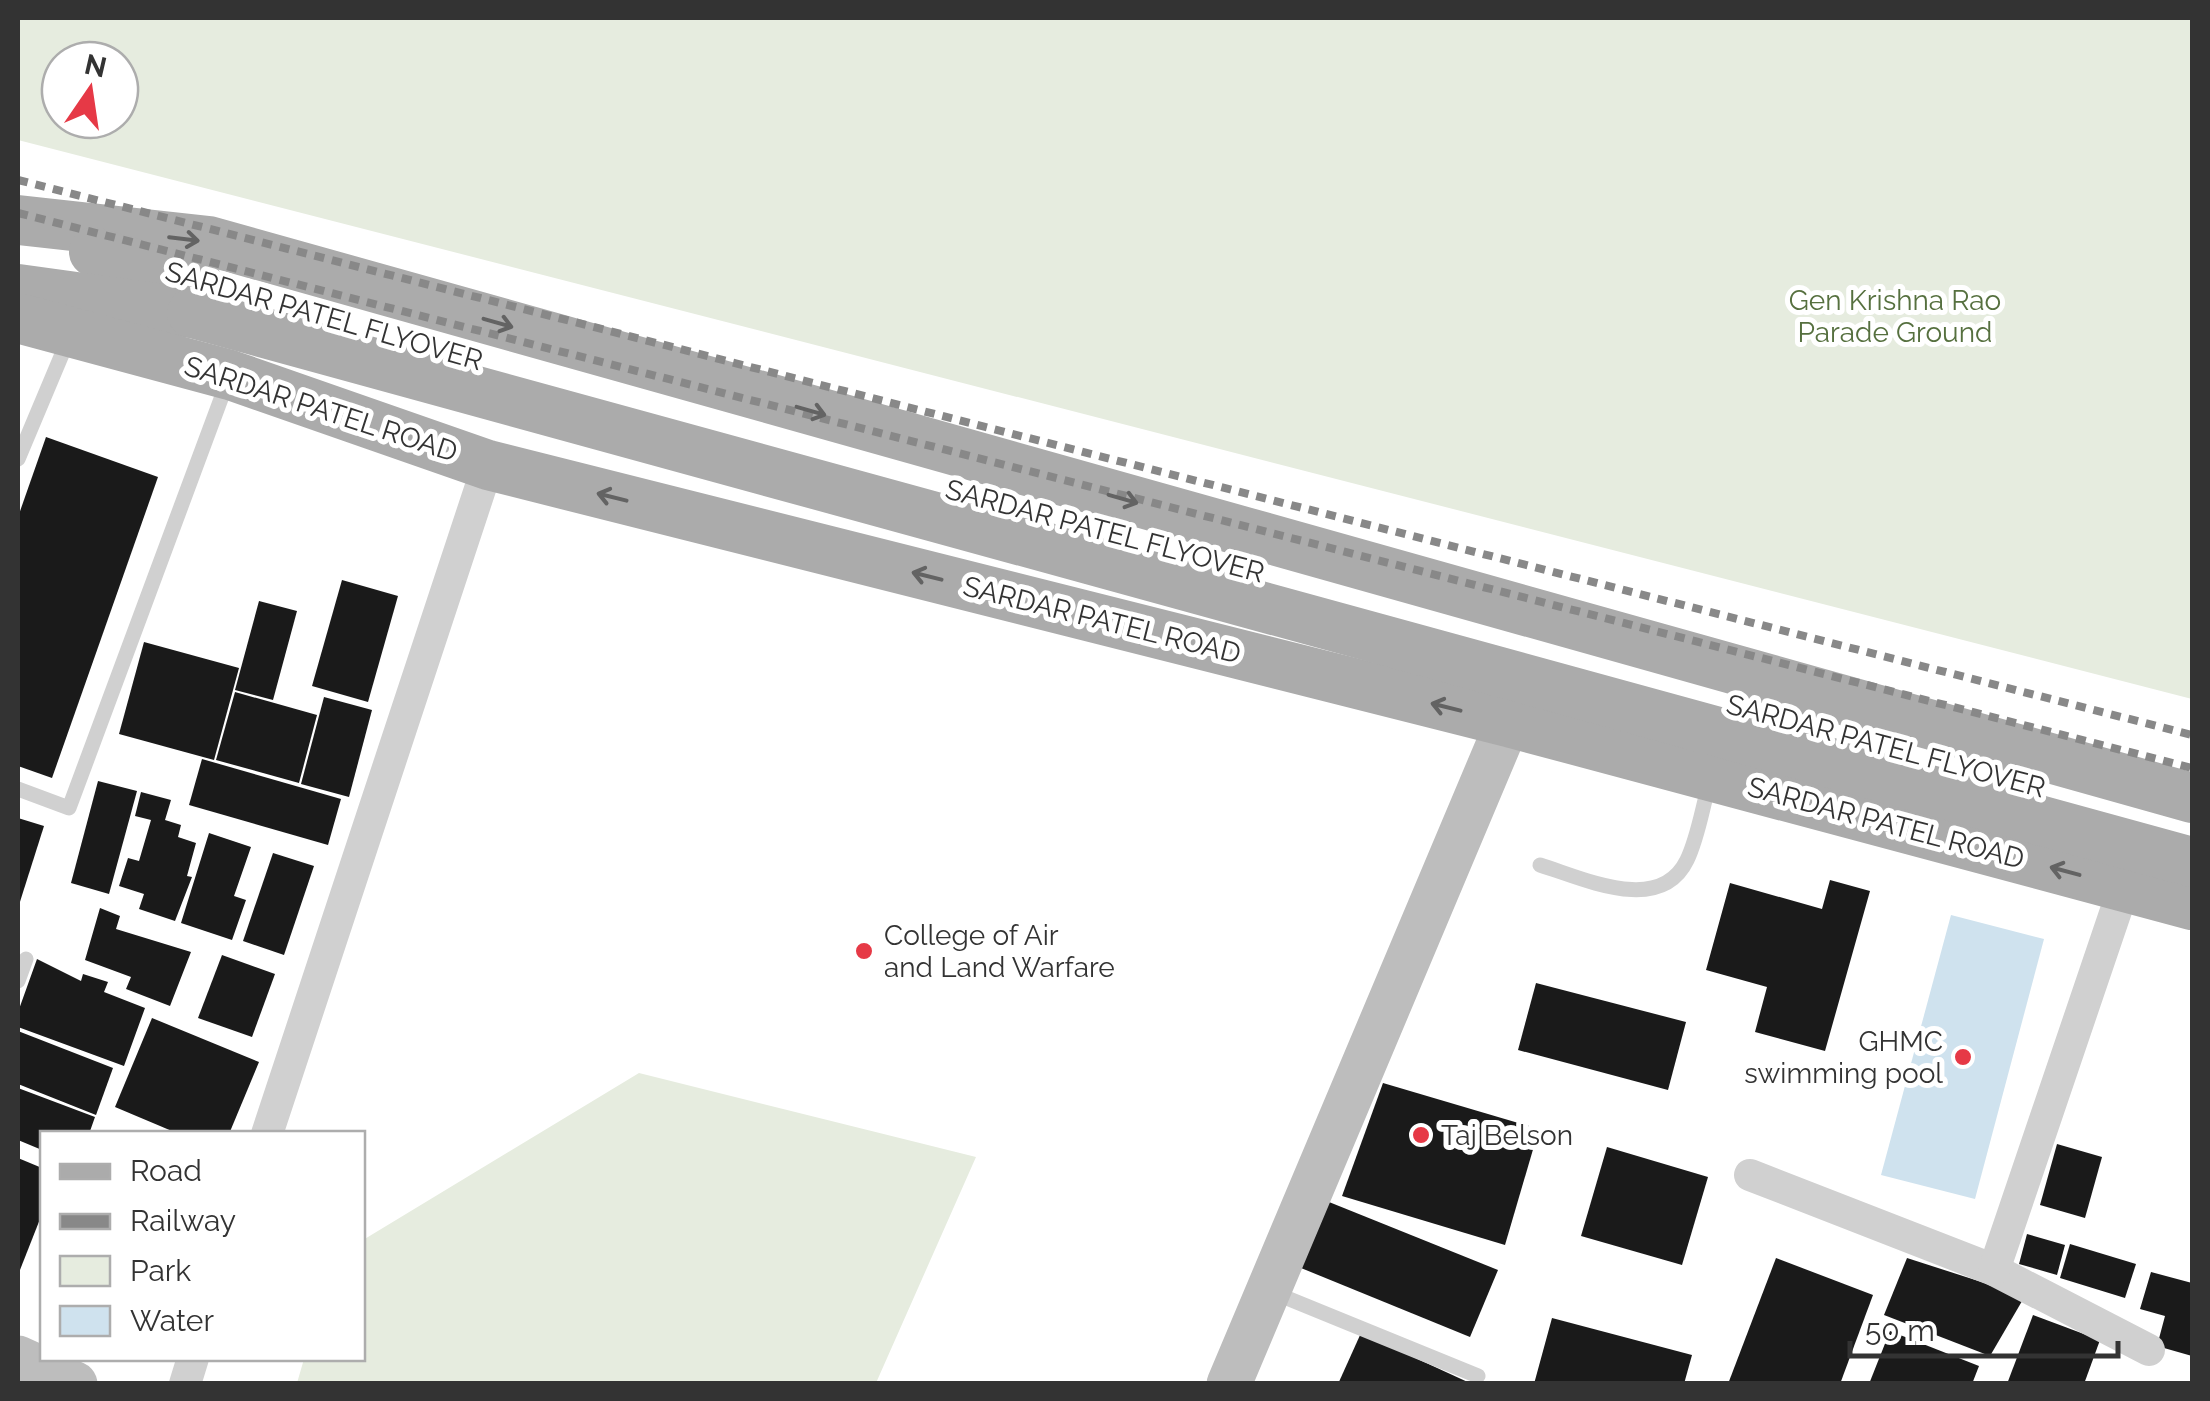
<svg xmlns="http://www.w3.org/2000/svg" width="2210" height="1401" font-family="Raleway,sans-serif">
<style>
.green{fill:#e6ecdf;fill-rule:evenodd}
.water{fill:#cfe2ee}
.building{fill:#1a1a1a}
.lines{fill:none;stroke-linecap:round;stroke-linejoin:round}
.lane{stroke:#d0d0d0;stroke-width:15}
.street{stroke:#d0d0d0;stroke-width:32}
.secondary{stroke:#bdbdbd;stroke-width:45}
.primary{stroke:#ababab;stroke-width:50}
.rail{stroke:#888;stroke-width:8;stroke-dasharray:10 8;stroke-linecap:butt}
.primary-bridge{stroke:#ababab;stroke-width:50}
.oneway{stroke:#636363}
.poi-dot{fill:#e63946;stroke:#fff;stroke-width:4}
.labels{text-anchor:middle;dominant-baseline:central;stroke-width:10;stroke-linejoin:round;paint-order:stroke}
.park-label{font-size:28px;fill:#56703f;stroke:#fff}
.street-label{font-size:28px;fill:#333;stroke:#fff}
.poi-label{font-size:28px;fill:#333;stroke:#fff;text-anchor:start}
</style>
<rect width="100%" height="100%" fill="#fff"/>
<g class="green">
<path d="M18,18H2192V699L18,140ZM60,60H120V120H60Z"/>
<polygon points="639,1073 976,1157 876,1383 297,1383 304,1359 362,1358 363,1240"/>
</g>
<polygon class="water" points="1951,915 2044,939 1975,1199 1881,1175"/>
<g class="building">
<polygon points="46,437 158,477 52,778 18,766 18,517"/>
<polygon points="342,580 398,596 368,702 312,686"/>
<polygon points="259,601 297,611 273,700 235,690"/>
<polygon points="144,642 239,668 214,760 119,734"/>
<polygon points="235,692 317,715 299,783 216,760"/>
<polygon points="324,697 372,710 349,797 301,784"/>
<polygon points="202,759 341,799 328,845 189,805"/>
<polygon points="98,781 137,791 109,894 71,883"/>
<polygon points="141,792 171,800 165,820 181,825 178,837 196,843 187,876 192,877 175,921 139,909 144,894 119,886 128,858 139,861 151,820 135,816"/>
<polygon points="18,818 44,826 18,908"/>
<polygon points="209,833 251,847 234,896 246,900 232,940 181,923"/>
<polygon points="273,853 314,866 284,955 243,941"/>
<polygon points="1830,880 1870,891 1825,1051 1755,1032 1767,987 1706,970 1730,883 1822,909"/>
<polygon points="100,908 120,916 116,929 191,952 170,1006 126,989 131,977 85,960"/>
<polygon points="222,955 275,974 252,1037 198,1018"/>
<polygon points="37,959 81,981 83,974 108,982 104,992 145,1008 124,1066 18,1027 18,1012"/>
<polygon points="1536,983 1686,1022 1668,1090 1518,1050"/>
<polygon points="152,1018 259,1062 229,1134 179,1134 115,1107"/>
<polygon points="18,1031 113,1068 96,1115 18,1084"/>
<polygon points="1383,1083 1539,1129 1505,1245 1342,1196"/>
<polygon points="18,1088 95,1117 89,1134 42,1134 42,1150 18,1140"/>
<polygon points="2057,1144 2102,1157 2085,1218 2040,1205"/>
<polygon points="1607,1147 1708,1177 1682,1265 1581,1236"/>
<polygon points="18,1158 42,1168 42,1214 18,1275"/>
<polygon points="1329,1202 1498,1270 1470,1337 1301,1268"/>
<polygon points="2027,1234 2065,1245 2057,1275 2019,1264"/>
<polygon points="2070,1244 2136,1264 2125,1298 2060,1278"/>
<polygon points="1776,1258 1873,1295 1840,1384 1728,1384"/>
<polygon points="1907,1258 2025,1296 1990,1356 1884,1315"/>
<polygon points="2151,1272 2192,1283 2192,1356 2157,1346 2165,1316 2140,1309"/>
<polygon points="2033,1315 2100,1340 2084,1384 2007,1384"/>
<polygon points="1552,1318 1692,1355 1684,1384 1534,1384"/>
<polygon points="1890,1331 1979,1366 1972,1384 1869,1384"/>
<polygon points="1361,1333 1472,1384 1338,1384"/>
</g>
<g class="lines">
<g class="lane">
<polyline points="18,459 68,340"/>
<polyline points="18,789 69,808 228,380"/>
<path d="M1540,865C1583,878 1660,916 1687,860C1698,837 1702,809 1709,785"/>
<polyline points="18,981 26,959"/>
<polyline points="1272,1292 1478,1376"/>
</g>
<g class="street">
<polyline points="267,1134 488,465"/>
<polyline points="1750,1175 1994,1270 2149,1350"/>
<polyline points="1994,1270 2124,887"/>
<polyline points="185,1384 193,1358"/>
</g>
<g class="secondary">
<polyline points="18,1358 75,1384"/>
<polyline points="1229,1384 1508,722"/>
</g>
<g class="primary">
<polyline points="18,220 209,241 2192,798"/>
<polyline points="94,252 197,282"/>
<polyline points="18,289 192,313"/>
<polyline points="18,318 230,375 488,465 1508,722 2192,905"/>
</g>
<g class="rail">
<polyline points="18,180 2192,735"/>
<polyline points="18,213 2192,768"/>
</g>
<polyline class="primary-bridge" points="192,313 2192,862"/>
</g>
<defs><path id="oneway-shaft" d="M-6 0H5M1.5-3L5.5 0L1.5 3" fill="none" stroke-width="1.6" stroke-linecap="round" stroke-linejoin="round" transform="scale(2.5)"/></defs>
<g class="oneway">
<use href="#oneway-shaft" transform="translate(184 239) rotate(7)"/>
<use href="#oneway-shaft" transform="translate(498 323) rotate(16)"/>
<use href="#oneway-shaft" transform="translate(811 411) rotate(16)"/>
<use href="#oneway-shaft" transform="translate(612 497) rotate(-166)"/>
<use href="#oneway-shaft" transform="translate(1123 499) rotate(16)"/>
<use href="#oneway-shaft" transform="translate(927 576) rotate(-166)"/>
<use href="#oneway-shaft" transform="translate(1446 707) rotate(-166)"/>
<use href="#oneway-shaft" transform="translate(2065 871) rotate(-165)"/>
</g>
<g class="poi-dot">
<circle cx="864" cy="951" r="10"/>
<circle cx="1963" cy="1057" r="10"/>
<circle cx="1421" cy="1135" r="10"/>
</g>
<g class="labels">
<g class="park-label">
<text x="1895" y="300">Gen Krishna Rao<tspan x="1895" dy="32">Parade Ground</tspan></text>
</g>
<g class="street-label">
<text transform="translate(324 316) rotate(16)">SARDAR PATEL FLYOVER</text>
<text transform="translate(321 409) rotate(18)">SARDAR PATEL ROAD</text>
<text transform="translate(1105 531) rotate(15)">SARDAR PATEL FLYOVER</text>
<text transform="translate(1102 620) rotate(14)">SARDAR PATEL ROAD</text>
<text transform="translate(1886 746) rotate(15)">SARDAR PATEL FLYOVER</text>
<text transform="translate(1886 823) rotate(15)">SARDAR PATEL ROAD</text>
</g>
<g class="poi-label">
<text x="884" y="935">College of Air<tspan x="884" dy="32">and Land Warfare</tspan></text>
<text x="1943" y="1041" text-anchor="end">GHMC<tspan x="1943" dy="32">swimming pool</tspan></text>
<text x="1441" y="1135">Taj Belson</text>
</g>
</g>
<rect width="2210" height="1401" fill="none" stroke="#333333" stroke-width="40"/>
<rect x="40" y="1131" width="325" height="230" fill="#ffffff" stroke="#adadad" stroke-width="2.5"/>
<rect x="60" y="1164" width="50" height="15" fill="#ababab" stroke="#adadad" stroke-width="2.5"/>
<text x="130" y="1181" font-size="30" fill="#333333">Road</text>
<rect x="60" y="1214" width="50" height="15" fill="#888888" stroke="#adadad" stroke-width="2.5"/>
<text x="130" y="1231" font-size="30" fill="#333333">Railway</text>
<rect x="60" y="1256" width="50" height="30" fill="#e6ecdf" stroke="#adadad" stroke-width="2.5"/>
<text x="130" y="1281" font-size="30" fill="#333333">Park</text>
<rect x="60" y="1306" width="50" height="30" fill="#cfe2ee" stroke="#adadad" stroke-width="2.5"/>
<text x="130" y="1331" font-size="30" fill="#333333">Water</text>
<g transform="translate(90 90) rotate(13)"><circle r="48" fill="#ffffff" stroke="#adadad" stroke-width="2.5"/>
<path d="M0-8L18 38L0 25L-18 38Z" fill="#e63946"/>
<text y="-15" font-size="28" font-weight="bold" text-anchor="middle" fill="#333333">N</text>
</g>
<path d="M1850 1341v15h268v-15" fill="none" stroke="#333333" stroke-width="5"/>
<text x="1865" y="1341" font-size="30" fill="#333333" stroke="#ffffff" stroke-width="8" paint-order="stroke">50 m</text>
</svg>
